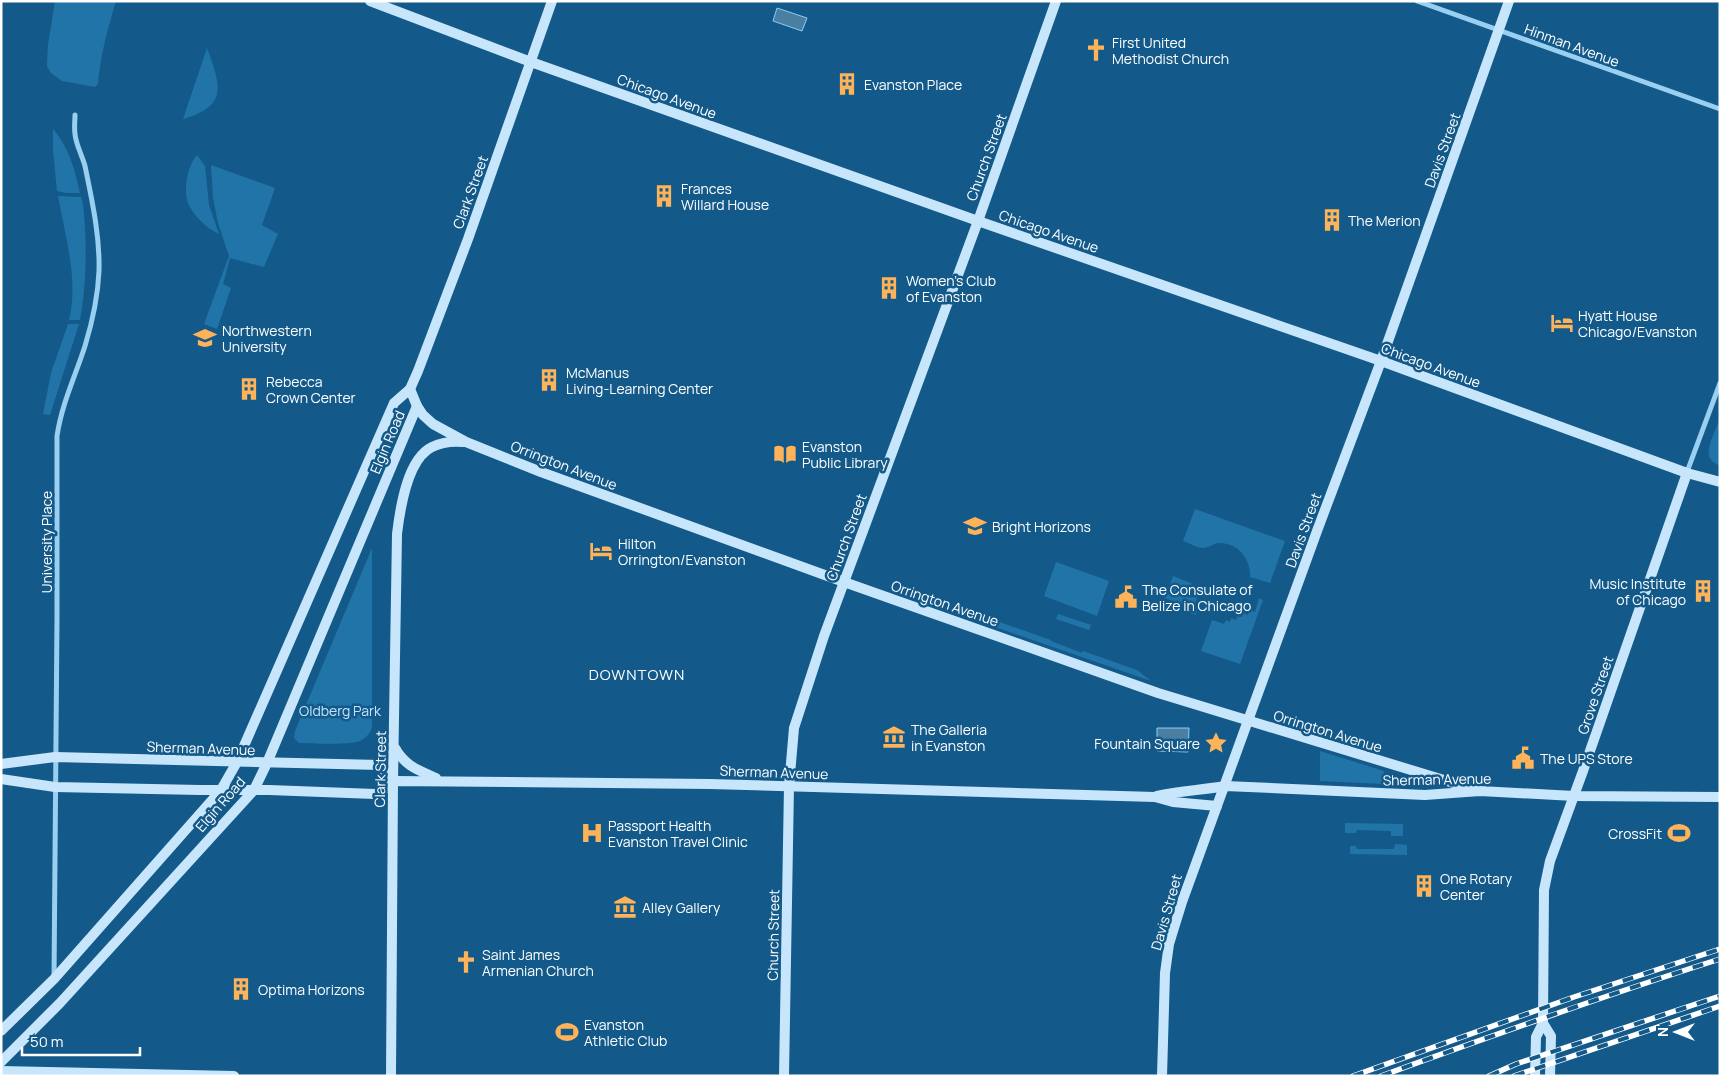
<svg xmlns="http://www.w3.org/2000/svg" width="1721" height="1077" font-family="Manrope,sans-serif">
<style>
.green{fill:#2174a8}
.water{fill:#4a7fa2;stroke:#8bcdf4}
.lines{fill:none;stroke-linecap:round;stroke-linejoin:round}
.street{stroke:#99cff0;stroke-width:5}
.secondary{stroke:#c7e6fb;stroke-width:10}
.rail-casing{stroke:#fff;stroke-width:5.5}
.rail{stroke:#135a8a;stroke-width:4;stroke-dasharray:11;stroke-linecap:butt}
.labels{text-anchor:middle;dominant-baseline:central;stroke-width:5;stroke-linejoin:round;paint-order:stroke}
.poi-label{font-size:14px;fill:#fff;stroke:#135a8a;text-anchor:start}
.street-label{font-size:14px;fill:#fff;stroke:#135a8a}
.park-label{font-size:14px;fill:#c0e5fc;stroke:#135a8a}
.neighbourhood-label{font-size:15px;letter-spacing:1px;fill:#fff;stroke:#135a8a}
</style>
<rect width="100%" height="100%" fill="#135a8a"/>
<g class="green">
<path d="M55,1H116C108,28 100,56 98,84L95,87L62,81L51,73L47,66L48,45Z"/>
<path d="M207,48C221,86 228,106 183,119Z"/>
<path d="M53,129C69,147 75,171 80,193H66L57,191L53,151Z"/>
<path d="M197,155L205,166L209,205L219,234C208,229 196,218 190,207C182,194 187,166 197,155Z"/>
<polygon points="211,165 275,188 262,225 278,234 264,267 230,258 223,284 231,288 217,329 204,324 229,256 218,223 213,198"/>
<path d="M58,196L81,197L83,204C87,243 87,280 80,320H69C79,279 65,236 58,196Z"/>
<polygon points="68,324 79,324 50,415 43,414 51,373"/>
<path d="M1720,418V466C1716,464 1712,462 1710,458C1705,450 1717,427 1720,418Z"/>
<path d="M1195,509L1285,541L1270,583L1250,577C1251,558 1237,542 1218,543C1213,544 1207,548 1203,548C1197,548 1189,543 1183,541Z"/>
<path d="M372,548V728C370,733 367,737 362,740C352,746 312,743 299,743L294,738L295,731Z"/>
<polygon points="1056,562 1109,581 1097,616 1044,596"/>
<polygon points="1173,576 1191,583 1198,595 1193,609 1197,611 1196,615 1190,613 1192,608 1181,604 1179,609 1173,607 1175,602 1165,598"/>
<polygon points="1259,598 1263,600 1240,664 1201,651 1212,620 1224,624 1226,620 1230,622 1231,618 1236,620 1237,616 1242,617 1243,613 1248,615 1249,610 1255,612"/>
<polygon points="974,613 1051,640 1051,641 1082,653 1083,651 1137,670 1151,681 975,620 973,617"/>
<polygon points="1058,614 1091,625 1089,630 1056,619"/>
<polygon points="1320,751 1384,771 1384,784 1320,781"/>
<polygon points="1345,823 1403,824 1403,836 1391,836 1391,831 1357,830 1356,833 1345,833"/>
<polygon points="1395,844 1407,845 1407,855 1350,854 1350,846 1356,846 1357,849 1394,849"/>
</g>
<g class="water">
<polygon points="777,8 807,18 802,31 773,21"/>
<polygon points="1157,728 1189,728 1188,752 1157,751"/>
</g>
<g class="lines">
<g class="street">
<polyline points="1417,1 1720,109"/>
<polyline points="1687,472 1720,383"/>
<path d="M54,978L57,619V436C62,403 75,377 85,346C92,323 98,295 99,271C100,236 92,200 85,166C82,155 76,145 75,134C74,127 75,121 75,115"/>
</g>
<g class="secondary">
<polyline points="370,1 531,62 978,221 1381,361 1687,473 1720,482"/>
<polyline points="410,389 417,406 423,415 433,424 466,442 541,472 844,582 1158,693 1480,791"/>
<path d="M395,748C405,766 418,770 436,778"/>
<polyline points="1,764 55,757 380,765 393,781"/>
<polyline points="1,779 55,787 200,790 269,790 375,794 380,793 393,781 710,784 1155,797 1173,802 1217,806"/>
<path d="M1157,796C1180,791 1202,790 1225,786L1425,795L1480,791L1574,796L1720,797"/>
<polyline points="1543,1023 1551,1036 1550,1076"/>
<polyline points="1,1031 54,979 221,790 237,762 394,403 410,389 418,371 468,239 552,1"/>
<polyline points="1,1062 60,1003 254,790 267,763 417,406"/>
<polyline points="1,1071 234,1076"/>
<path d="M391,1076L393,781L397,534C400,509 407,459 432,447C442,442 453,441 463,442"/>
<polyline points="784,1076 789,786 794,728 824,636 978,221 1056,1"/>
<polyline points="1162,1076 1165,973 1169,944 1182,902 1317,531 1381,361 1509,1"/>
<polyline points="1535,1076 1536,1037 1543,1023 1544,890 1550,861 1583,771 1687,473"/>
</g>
<defs>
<g id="rail">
<polyline points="1353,1076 1574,997 1720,949"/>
<path d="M1381,1076C1494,1035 1606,995 1720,959"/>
<polyline points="1489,1076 1516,1064 1720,996"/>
<polyline points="1514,1076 1720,1006"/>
</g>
</defs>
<use href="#rail" class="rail-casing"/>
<use href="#rail" class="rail"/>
</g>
<defs>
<symbol id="church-bare" viewBox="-9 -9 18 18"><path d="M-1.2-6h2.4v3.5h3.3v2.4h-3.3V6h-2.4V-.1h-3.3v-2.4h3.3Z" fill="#ffb359" stroke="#135a8a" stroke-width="2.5" paint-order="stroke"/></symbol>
<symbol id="building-bare" viewBox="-9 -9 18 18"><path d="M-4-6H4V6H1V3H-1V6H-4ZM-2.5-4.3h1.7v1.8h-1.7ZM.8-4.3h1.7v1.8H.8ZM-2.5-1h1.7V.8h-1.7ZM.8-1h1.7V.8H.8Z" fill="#ffb359" stroke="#135a8a" stroke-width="2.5" paint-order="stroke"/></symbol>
<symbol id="hotel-bare" viewBox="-9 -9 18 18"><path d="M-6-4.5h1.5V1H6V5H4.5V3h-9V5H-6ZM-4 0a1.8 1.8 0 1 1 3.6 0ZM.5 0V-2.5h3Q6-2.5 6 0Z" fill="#ffb359" stroke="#135a8a" stroke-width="2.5" paint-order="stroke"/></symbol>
<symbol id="university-bare" viewBox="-9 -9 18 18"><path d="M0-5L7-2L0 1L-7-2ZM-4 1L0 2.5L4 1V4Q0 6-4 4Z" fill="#ffb359" stroke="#135a8a" stroke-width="2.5" paint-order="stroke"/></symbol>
<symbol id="library-bare" viewBox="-9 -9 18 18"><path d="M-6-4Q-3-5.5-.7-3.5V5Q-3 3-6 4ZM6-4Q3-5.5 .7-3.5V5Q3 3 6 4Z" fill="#ffb359" stroke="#135a8a" stroke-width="2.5" paint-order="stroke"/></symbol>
<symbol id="school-bare" viewBox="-9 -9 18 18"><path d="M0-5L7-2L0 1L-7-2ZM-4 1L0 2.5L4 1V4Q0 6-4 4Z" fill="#ffb359" stroke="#135a8a" stroke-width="2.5" paint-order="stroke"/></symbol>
<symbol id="civic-bare" viewBox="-9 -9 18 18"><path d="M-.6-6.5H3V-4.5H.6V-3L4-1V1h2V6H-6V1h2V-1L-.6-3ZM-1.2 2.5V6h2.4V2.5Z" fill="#ffb359" stroke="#135a8a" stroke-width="2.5" paint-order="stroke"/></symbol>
<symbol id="museum-bare" viewBox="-9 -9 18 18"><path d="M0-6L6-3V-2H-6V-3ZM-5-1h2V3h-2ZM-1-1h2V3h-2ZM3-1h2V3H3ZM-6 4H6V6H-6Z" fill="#ffb359" stroke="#135a8a" stroke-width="2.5" paint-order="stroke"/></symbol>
<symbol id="sight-bare" viewBox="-9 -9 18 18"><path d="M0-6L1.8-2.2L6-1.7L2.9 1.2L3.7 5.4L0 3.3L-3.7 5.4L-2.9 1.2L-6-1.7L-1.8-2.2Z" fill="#ffb359" stroke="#135a8a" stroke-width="2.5" paint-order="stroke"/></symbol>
<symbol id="hospital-bare" viewBox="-9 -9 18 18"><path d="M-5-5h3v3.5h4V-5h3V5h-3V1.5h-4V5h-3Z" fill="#ffb359" stroke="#135a8a" stroke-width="2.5" paint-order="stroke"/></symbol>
<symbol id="stadium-bare" viewBox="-9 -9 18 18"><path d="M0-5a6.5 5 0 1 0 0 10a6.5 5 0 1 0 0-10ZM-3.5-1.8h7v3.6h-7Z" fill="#ffb359" stroke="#135a8a" stroke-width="2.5" paint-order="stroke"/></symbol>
</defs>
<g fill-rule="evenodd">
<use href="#church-bare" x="1080" y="34" width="32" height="32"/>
<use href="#building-bare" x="831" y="68" width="32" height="32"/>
<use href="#building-bare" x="648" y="180" width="32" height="32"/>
<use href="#building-bare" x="1316" y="204" width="32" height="32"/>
<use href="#building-bare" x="873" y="272" width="32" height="32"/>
<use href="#hotel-bare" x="1546" y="307" width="32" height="32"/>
<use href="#university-bare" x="189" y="322" width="32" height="32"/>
<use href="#building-bare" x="533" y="364" width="32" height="32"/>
<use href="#building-bare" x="233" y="373" width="32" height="32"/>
<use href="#library-bare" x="769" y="438" width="32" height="32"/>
<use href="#school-bare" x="959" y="510" width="32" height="32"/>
<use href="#hotel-bare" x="585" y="535" width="32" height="32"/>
<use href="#building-bare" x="1687" y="575" width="32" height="32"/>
<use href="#civic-bare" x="1110" y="581" width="32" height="32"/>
<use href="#museum-bare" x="878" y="721" width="32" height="32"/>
<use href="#sight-bare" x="1200" y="727" width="32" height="32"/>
<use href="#civic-bare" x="1507" y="742" width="32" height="32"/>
<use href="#hospital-bare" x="576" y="817" width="32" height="32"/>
<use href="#stadium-bare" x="1663" y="817" width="32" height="32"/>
<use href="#building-bare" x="1408" y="870" width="32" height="32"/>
<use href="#museum-bare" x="609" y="891" width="32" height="32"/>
<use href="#church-bare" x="450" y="946" width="32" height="32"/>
<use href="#building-bare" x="225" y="973" width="32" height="32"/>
<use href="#stadium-bare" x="551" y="1016" width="32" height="32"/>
</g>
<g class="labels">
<g class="poi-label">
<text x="1112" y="42">First United<tspan x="1112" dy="16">Methodist Church</tspan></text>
<text x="864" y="84">Evanston Place</text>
<text x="681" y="188">Frances<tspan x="681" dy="16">Willard House</tspan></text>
<text x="1348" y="220">The Merion</text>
<text x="906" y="280">Women's Club<tspan x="906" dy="16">of Evanston</tspan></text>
<text x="1578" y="315">Hyatt House<tspan x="1578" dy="16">Chicago/Evanston</tspan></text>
<text x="222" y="330">Northwestern<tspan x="222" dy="16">University</tspan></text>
<text x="566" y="372">McManus<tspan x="566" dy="16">Living-Learning Center</tspan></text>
<text x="266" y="381">Rebecca<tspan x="266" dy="16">Crown Center</tspan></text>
<text x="802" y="446">Evanston<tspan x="802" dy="16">Public Library</tspan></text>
<text x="992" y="526">Bright Horizons</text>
<text x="618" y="543">Hilton<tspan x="618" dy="16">Orrington/Evanston</tspan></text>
<text x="1686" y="583" text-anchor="end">Music Institute<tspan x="1686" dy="16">of Chicago</tspan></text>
<text x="1142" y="589">The Consulate of<tspan x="1142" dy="16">Belize in Chicago</tspan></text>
<text x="911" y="729">The Galleria<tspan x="911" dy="16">in Evanston</tspan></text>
<text x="1200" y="743" text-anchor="end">Fountain Square</text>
<text x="1540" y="758">The UPS Store</text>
<text x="608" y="825">Passport Health<tspan x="608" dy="16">Evanston Travel Clinic</tspan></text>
<text x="1662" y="833" text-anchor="end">CrossFit</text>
<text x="1440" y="878">One Rotary<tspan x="1440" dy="16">Center</tspan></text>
<text x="642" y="907">Alley Gallery</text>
<text x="482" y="954">Saint James<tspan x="482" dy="16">Armenian Church</tspan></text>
<text x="258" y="989">Optima Horizons</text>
<text x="584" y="1024">Evanston<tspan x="584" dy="16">Athletic Club</tspan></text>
</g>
<g class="street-label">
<text transform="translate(1572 45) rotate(20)">Hinman Avenue</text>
<text transform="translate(667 96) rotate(20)">Chicago Avenue</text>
<text transform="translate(1442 150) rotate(-70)">Davis Street</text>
<text transform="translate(986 157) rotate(-70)">Church Street</text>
<text transform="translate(470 192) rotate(-70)">Clark Street</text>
<text transform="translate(1049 231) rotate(19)">Chicago Avenue</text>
<text transform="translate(1431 365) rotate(20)">Chicago Avenue</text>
<text transform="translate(387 442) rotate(-67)">Elgin Road</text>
<text transform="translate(564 465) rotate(21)">Orrington Avenue</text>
<text transform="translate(1303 530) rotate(-70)">Davis Street</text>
<text transform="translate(846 537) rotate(-70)">Church Street</text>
<text transform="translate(46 542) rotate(-90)">University Place</text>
<text transform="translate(945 603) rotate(19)">Orrington Avenue</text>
<text transform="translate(1595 695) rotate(-71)">Grove Street</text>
<text transform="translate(1328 731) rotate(17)">Orrington Avenue</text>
<text transform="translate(201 748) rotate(2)">Sherman Avenue</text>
<text transform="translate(380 769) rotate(-89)">Clark Street</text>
<text transform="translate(774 772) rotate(2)">Sherman Avenue</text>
<text transform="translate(1437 779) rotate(-1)">Sherman Avenue</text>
<text transform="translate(220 804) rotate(-49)">Elgin Road</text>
<text transform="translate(1166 912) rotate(-74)">Davis Street</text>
<text transform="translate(773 935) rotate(-89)">Church Street</text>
</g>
<g class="park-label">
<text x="340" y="710">Oldberg Park</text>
</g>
<g class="neighbourhood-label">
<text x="637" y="674">DOWNTOWN</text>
</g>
</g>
<rect width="1721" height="1077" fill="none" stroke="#ffffff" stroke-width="5"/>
<g transform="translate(1676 1032) rotate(270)" stroke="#135a8a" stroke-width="4" paint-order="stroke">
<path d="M0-4L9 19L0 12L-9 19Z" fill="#ffffff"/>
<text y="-8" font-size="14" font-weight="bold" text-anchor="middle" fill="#ffffff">N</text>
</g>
<path d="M22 1047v8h118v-8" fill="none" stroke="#ffffff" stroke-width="2.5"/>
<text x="30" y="1047" font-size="15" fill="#ffffff" stroke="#135a8a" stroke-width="4" paint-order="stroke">50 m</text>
</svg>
